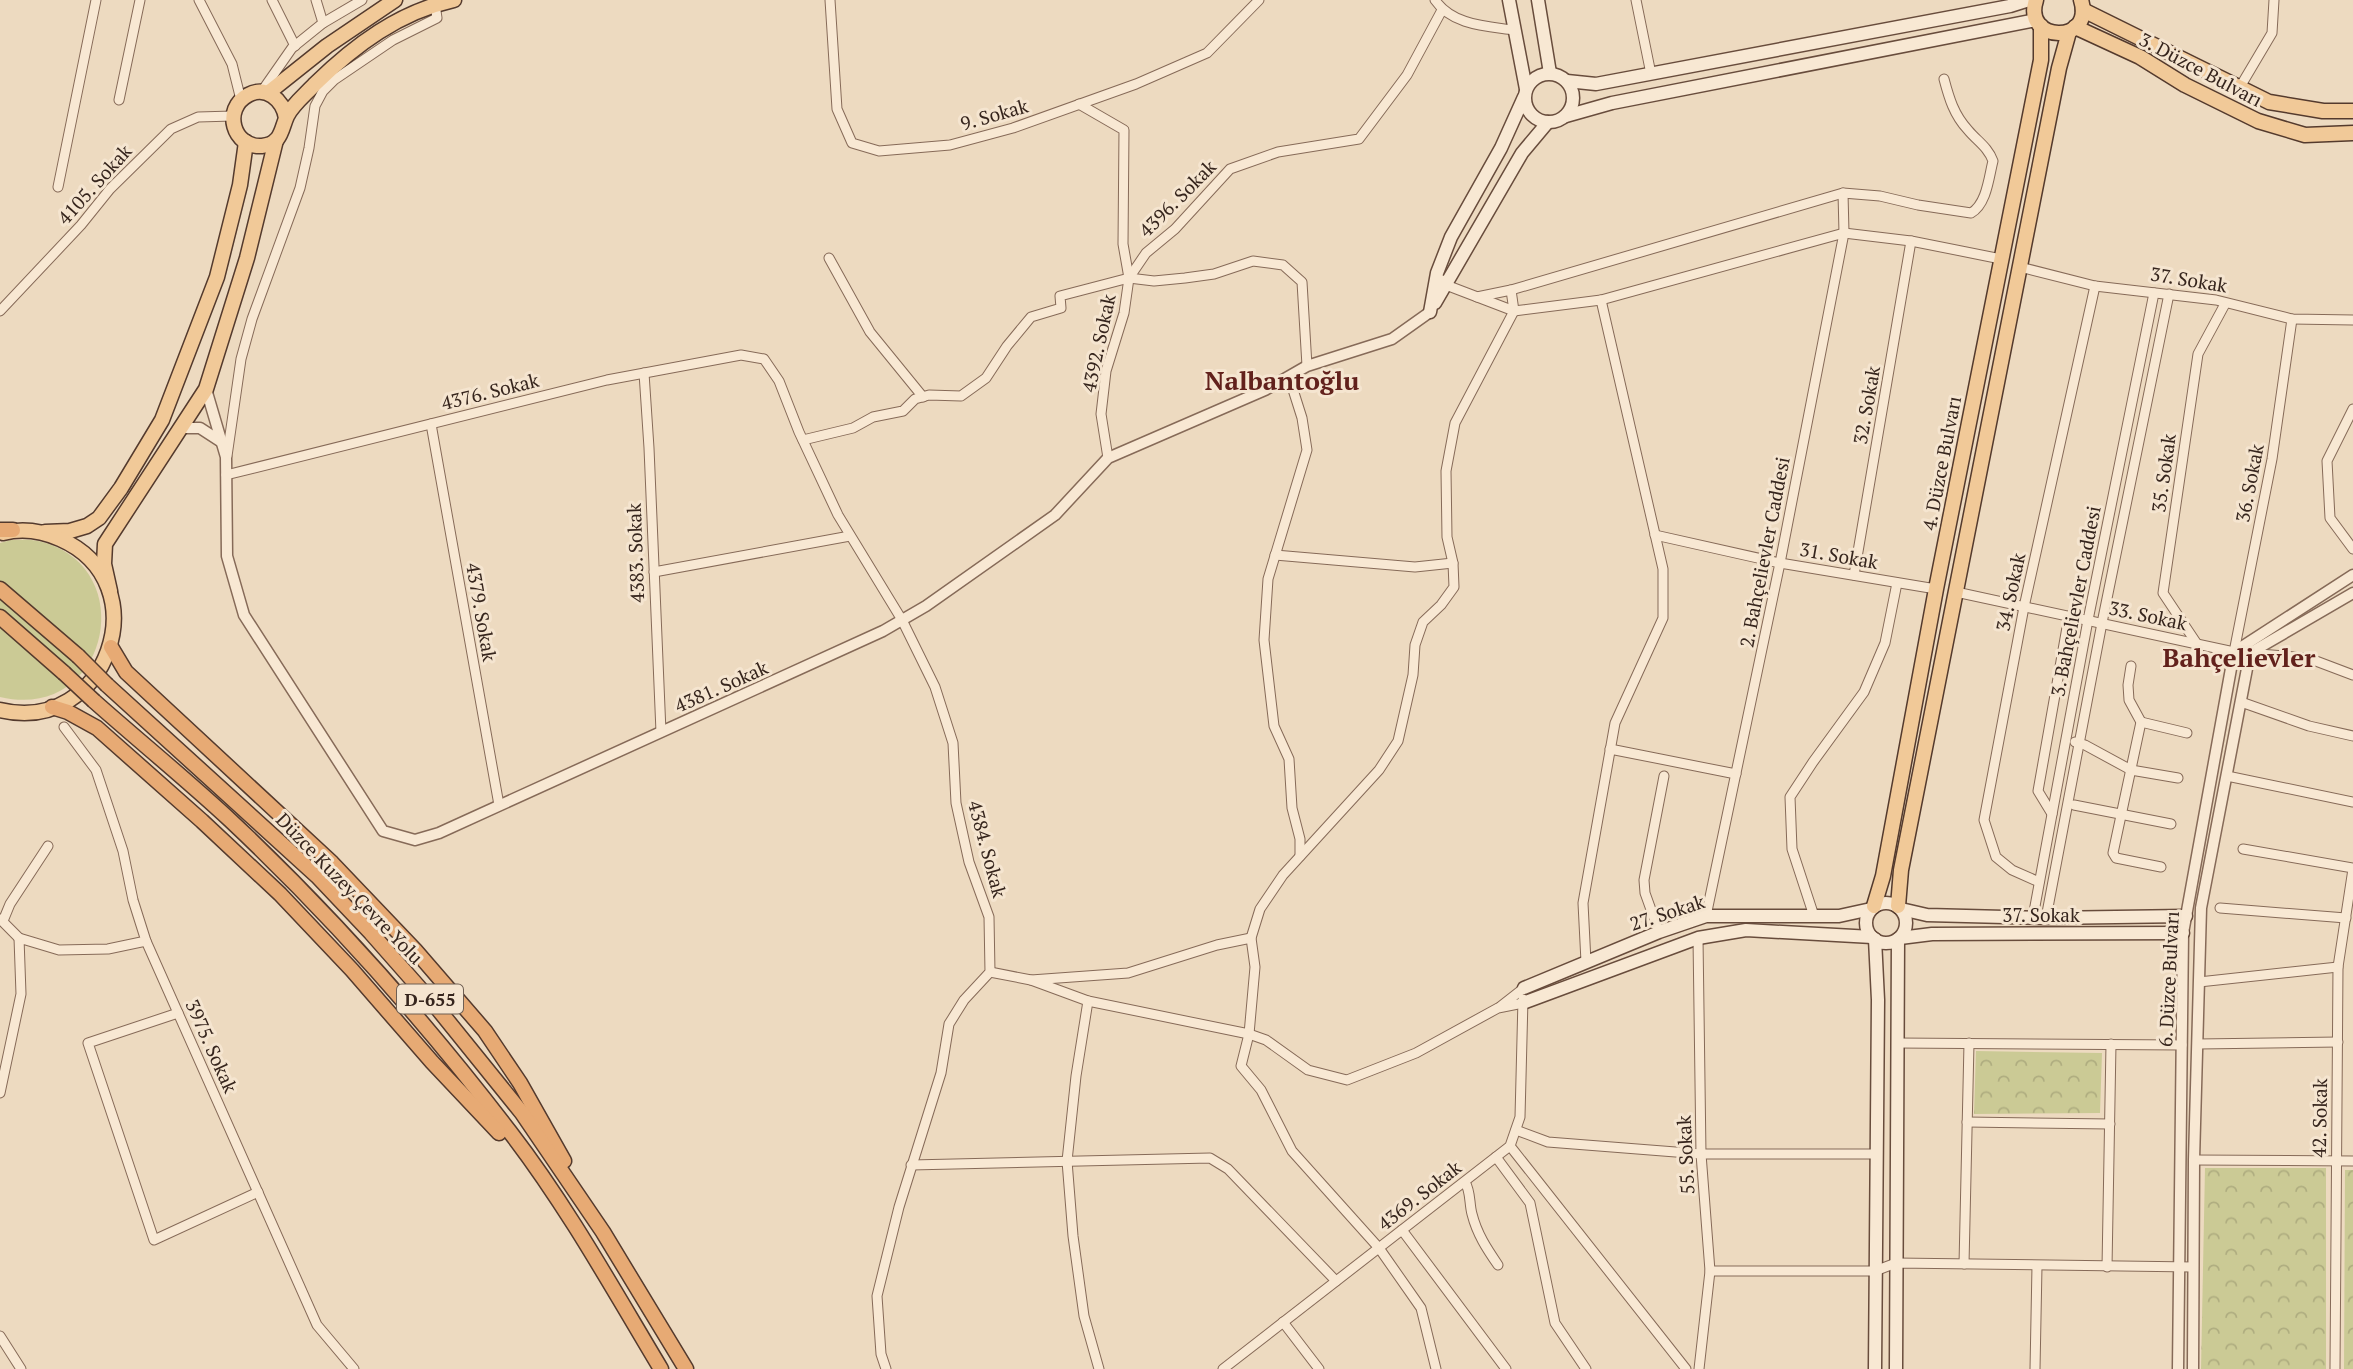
<svg xmlns="http://www.w3.org/2000/svg" width="2353" height="1369" font-family="'PT Serif',serif">
<style>
.grass{fill:#cbca95}
.forest{fill:url(#forest-crowns)}
.lines{fill:none;stroke-linecap:round;stroke-linejoin:round}
.minor-casing{stroke:#866a58;stroke-width:11}
.tertiary-casing{stroke:#866a58;stroke-width:13}
.secondary-casing{stroke:#684c3c;stroke-width:15}
.primary-casing{stroke:#543a2d;stroke-width:17}
.trunk-casing{stroke:#543a2d;stroke-width:17}
.minor{stroke:#f8e8d3;stroke-width:9}
.tertiary{stroke:#f8e8d3;stroke-width:10}
.secondary{stroke:#f8e8d3;stroke-width:12}
.primary{stroke:#f1c998;stroke-width:14}
.trunk{stroke:#e7aa74;stroke-width:14}
.trunk-bridge-casing{stroke:#543a2d;stroke-width:17;stroke-linecap:butt}
.trunk-bridge{stroke:#e7aa74;stroke-width:14}
.labels{text-anchor:middle;dominant-baseline:central;stroke-width:6;stroke-linejoin:round;paint-order:stroke}
.shield{fill:#f5e5d0;stroke:#6f5f53;stroke-width:2}
.shield-label{font-size:18px;font-weight:bold;fill:#36251d}
.street-label{font-size:19px;fill:#36251d;stroke:#f5e5d0}
.district-label{font-size:26px;font-weight:bold;fill:#62211c;stroke:#f5e5d0}
</style>
<defs>
<pattern id="forest-crowns" width="20" height="18" patternUnits="userSpaceOnUse" patternTransform="scale(1.75)"><rect width="20" height="18" fill="#cbca95"/><path d="M2 6a3 3 0 1 1 6 0M12 15a3 3 0 1 1 6 0" fill="none" stroke="#afad80"/></pattern>
</defs>
<rect width="100%" height="100%" fill="#eddac0"/>
<path class="grass" d="M11,540C19,540 29,539 38,541C142,564 110,723 0,697V543Z"/>
<g class="forest">
<polygon points="1976,1051 2102,1053 2100,1113 1974,1114"/>
<polygon points="2205,1168 2326,1168 2326,1369 2201,1369"/>
<polygon points="2345,1170 2353,1170 2353,1369 2344,1369"/>
</g>
<g class="lines">
<defs>
<g id="minor">
<polyline points="199,0 232,64 241,100"/>
<polyline points="272,0 295,46"/>
<polyline points="316,0 323,23"/>
<polyline points="830,0 837,109 852,143 879,151 950,145 1013,128 1136,84 1207,53 1259,0"/>
<path d="M1435,0C1452,25 1485,26 1513,30"/>
<polyline points="1636,0 1651,74"/>
<polyline points="2240,87 2272,33 2274,0"/>
<polyline points="262,91 292,48 323,23 362,0"/>
<polyline points="119,100 140,0"/>
<polyline points="1079,104 1124,130 1123,244 1129,278 1124,313 1106,371 1101,414 1108,458"/>
<polyline points="58,187 96,0"/>
<polyline points="829,258 870,332 923,397"/>
<polyline points="2020,267 2095,286 2216,300 2292,319 2353,320"/>
<polyline points="1129,278 1146,253 1175,229 1230,169 1278,152 1359,139 1407,75 1442,10"/>
<polyline points="1442,280 1446,285 1514,311 1601,300 1844,233 1911,241 2001,259"/>
<path d="M1477,297L1511,290L1843,193L1880,196L1918,205L1971,213C1987,204 1989,176 1993,161C1988,147 1977,141 1968,130C1954,115 1949,98 1944,79"/>
<polyline points="0,311 81,225 110,189 171,129 198,117 233,116"/>
<polyline points="644,373 649,448 661,732"/>
<polyline points="1289,377 1302,418 1307,450 1268,579 1264,640 1274,726 1289,759 1292,808 1300,839 1300,856"/>
<polyline points="2353,409 2327,461 2330,518 2353,549"/>
<polyline points="431,424 499,805"/>
<polyline points="803,440 853,428 873,417 903,411 915,399 929,395 961,396 986,378 1007,346 1031,317 1061,308 1060,296 1129,278 1154,281 1185,278 1214,274 1253,261 1283,265 1302,282 1307,366"/>
<polyline points="227,456 241,359 252,319 300,188 309,148 315,106 323,91 334,80 393,40 437,18 435,4"/>
<polyline points="226,475 607,380 741,355 764,359 779,381 799,432 838,515 902,620 935,687 953,743 956,803 969,862 989,917 990,972 964,1000 949,1024 941,1073 899,1207 877,1296 881,1354 886,1369"/>
<polyline points="1655,535 1780,563 1936,589"/>
<polyline points="1275,555 1415,567 1453,563"/>
<polyline points="654,572 850,536"/>
<polyline points="1854,575 1911,241"/>
<polyline points="1956,592 2234,652 2308,658 2353,675"/>
<polyline points="2197,644 2163,593 2198,354 2225,304"/>
<polyline points="2234,652 2272,459 2292,319"/>
<polyline points="2131,666 2128,685 2129,700 2141,722 2113,853 2116,858 2161,867"/>
<polyline points="2241,702 2309,726 2353,736"/>
<polyline points="2141,722 2187,733"/>
<polyline points="64,727 96,770 123,851 133,900 146,941 317,1325 354,1369"/>
<polyline points="2075,742 2085,745 2131,770 2178,778"/>
<polyline points="1610,749 1736,774"/>
<polyline points="2227,776 2353,802"/>
<polyline points="2074,805 2171,824"/>
<polyline points="2052,814 2038,791 2069,616"/>
<polyline points="2243,849 2353,868"/>
<polyline points="2039,882 2012,870 1996,857 1984,820 2024,607 2095,286"/>
<polyline points="2220,908 2346,918"/>
<polyline points="1706,916 1780,563 1844,233 1843,193"/>
<polyline points="1814,916 1792,849 1790,797 1813,762 1864,692 1885,643 1897,583"/>
<polyline points="2033,917 2088,620 2154,293"/>
<polyline points="2046,918 2102,623 2169,294"/>
<polyline points="0,919 19,938"/>
<polyline points="3,921 10,904 48,846"/>
<polyline points="1659,932 1645,893 1644,880 1664,776"/>
<polyline points="1698,938 1701,1154 1710,1271 1699,1369"/>
<polyline points="1586,962 1583,903 1615,723 1663,618 1663,569 1601,300"/>
<polyline points="990,972 1031,980 1128,973 1217,945 1251,938"/>
<polyline points="1031,980 1088,1001 1249,1034 1266,1040 1308,1070 1347,1080 1416,1053 1498,1008 1523,1003"/>
<polyline points="2199,982 2338,967"/>
<polyline points="1088,1001 1076,1076 1067,1161 1073,1236 1084,1316 1099,1369"/>
<polyline points="1501,1006 1524,988"/>
<polyline points="178,1013 88,1043 154,1240 258,1192"/>
<polyline points="1897,1043 2182,1045"/>
<polyline points="2198,1044 2338,1042"/>
<polyline points="0,1093 21,994 19,938 59,950 108,949 146,941"/>
<polyline points="1967,1122 2110,1124"/>
<polyline points="1516,1130 1548,1142 1701,1154 1876,1154"/>
<polyline points="1510,1146 1686,1369"/>
<polyline points="1496,1157 1530,1203 1555,1323 1586,1369"/>
<polyline points="2194,1160 2353,1161"/>
<polyline points="911,1165 1210,1158 1228,1169 1336,1281"/>
<path d="M1465,1182C1471,1192 1469,1203 1472,1214C1477,1234 1487,1249 1498,1265"/>
<polyline points="1402,1230 1506,1369"/>
<polyline points="1964,1264 1969,1043"/>
<polyline points="2107,1267 2111,1044"/>
<polyline points="1710,1271 1875,1271 1896,1263 2193,1267"/>
<polyline points="1283,1322 1319,1369"/>
<polyline points="0,1336 21,1369"/>
<polyline points="1223,1369 1510,1146 1520,1117 1523,999"/>
<polyline points="1436,1369 1421,1308 1379,1248 1292,1151 1261,1090 1241,1066 1249,1034 1255,967 1251,938 1260,909 1283,875 1379,770 1398,741 1413,675 1415,645 1423,622 1441,605 1454,587 1453,563 1447,537 1446,471 1455,423 1514,311 1511,290"/>
<polyline points="2035,1369 2037,1266"/>
<polyline points="2335,1369 2338,967 2353,869"/>
</g>
<g id="tertiary">
<polyline points="206,389 226,457 227,556 244,615 383,831 415,840 439,833 883,631 926,606 1055,515 1108,458 1265,390 1307,366 1392,339 1430,312"/>
<polyline points="181,428 200,428 220,441"/>
<polyline points="2178,1369 2183,933 2234,652 2353,575"/>
<polyline points="2193,1369 2194,1160 2201,908 2250,653 2353,593"/>
</g>
<g id="secondary">
<polyline points="1509,0 1526,89"/>
<polyline points="1538,0 1550,73"/>
<circle cx="1549" cy="98" r="24"/>
<polyline points="1567,81 1596,84 2010,6 2029,0"/>
<polyline points="1566,116 1612,103 2036,20"/>
<polyline points="1435,303 1522,153 1548,122"/>
<polyline points="1430,312 1437,273 1451,237 1501,148 1524,97"/>
<circle cx="1886" cy="923" r="20"/>
<polyline points="1901,909 1927,915 2046,918 2186,916"/>
<polyline points="1900,938 1932,934 2183,933"/>
<polyline points="1524,988 1659,932 1706,916 1839,916 1871,909"/>
<polyline points="1523,1003 1698,938 1746,930 1872,937"/>
<polyline points="1875,1369 1878,1000 1875,939"/>
<polyline points="1896,1369 1898,939"/>
</g>
<g id="primary">
<path d="M2036,0C2022,43 2095,45 2081,0"/>
<polyline points="2083,10 2269,102 2323,111 2353,111"/>
<polyline points="2075,27 2140,57 2185,85 2258,121 2305,135 2353,133"/>
<polyline points="268,93 327,46 395,0"/>
<path d="M286,118C283,100 266,85 248,95C222,109 233,148 262,146C282,144 281,129 287,116C293,104 306,94 315,84C355,45 399,12 454,0"/>
<polyline points="45,532 70,531 87,526 99,518 121,488 162,420 217,277 240,185 246,142"/>
<polyline points="110,591 104,564 105,544 206,389 247,258 276,140"/>
<path d="M0,710C107,736 161,583 60,539C42,531 22,528 3,533"/>
<polyline points="1874,906 1883,876 1936,589 2041,60 2041,26"/>
<polyline points="1898,906 1901,870 2059,68 2069,32"/>
</g>
<g id="trunk">
<polyline points="0,530 13,530"/>
<polyline points="0,589 78,656"/>
<polyline points="0,617 64,673"/>
<polyline points="111,647 126,672 332,863 415,950 485,1031 520,1083 564,1161"/>
<polyline points="107,685 317,876 371,933 438,1009 522,1113 603,1232 686,1369"/>
<path d="M94,701C139,741 186,779 230,820C332,916 425,1021 510,1132C567,1206 613,1289 661,1369"/>
<polyline points="52,707 68,712 97,728 202,821 280,894 352,970 432,1062 499,1133"/>
</g>
</defs>
<use href="#minor" class="minor-casing"/>
<use href="#tertiary" class="tertiary-casing"/>
<use href="#secondary" class="secondary-casing"/>
<use href="#primary" class="primary-casing"/>
<use href="#trunk" class="trunk-casing"/>
<use href="#minor" class="minor"/>
<use href="#tertiary" class="tertiary"/>
<use href="#secondary" class="secondary"/>
<use href="#primary" class="primary"/>
<use href="#trunk" class="trunk"/>
<defs>
<g id="trunk-bridge">
<polyline points="78,656 107,685"/>
<polyline points="64,673 94,701"/>
</g>
</defs>
<use href="#trunk-bridge" class="trunk-bridge-casing"/>
<use href="#trunk-bridge" class="trunk-bridge"/>
</g>
<g class="labels">
<rect class="shield" x="397" y="984.5" width="66" height="29" rx="5"/>
<g class="shield-label">
<text x="430" y="999">D-655</text>
</g>
<g class="street-label">
<text transform="translate(2201 69) rotate(28)">3. Düzce Bulvarı</text>
<text transform="translate(994 114) rotate(-16)">9. Sokak</text>
<text transform="translate(94 184) rotate(-48)">4105. Sokak</text>
<text transform="translate(1177 198) rotate(-45)">4396. Sokak</text>
<text transform="translate(2189 279) rotate(9)">37. Sokak</text>
<text transform="translate(1098 343) rotate(-78)">4392. Sokak</text>
<text transform="translate(490 391) rotate(-14)">4376. Sokak</text>
<text transform="translate(1866 405) rotate(-80)">32. Sokak</text>
<text transform="translate(1941 463) rotate(-79)">4. Düzce Bulvarı</text>
<text transform="translate(2163 473) rotate(-82)">35. Sokak</text>
<text transform="translate(2249 483) rotate(-79)">36. Sokak</text>
<text transform="translate(1764 552) rotate(-79)">2. Bahçelievler Caddesi</text>
<text transform="translate(635 553) rotate(-92)">4383. Sokak</text>
<text transform="translate(1839 555) rotate(10)">31. Sokak</text>
<text transform="translate(2010 592) rotate(-78)">34. Sokak</text>
<text transform="translate(2075 601) rotate(-79)">3. Bahçelievler Caddesi</text>
<text transform="translate(482 612) rotate(80)">4379. Sokak</text>
<text transform="translate(2148 615) rotate(12)">33. Sokak</text>
<text transform="translate(721 686) rotate(-24)">4381. Sokak</text>
<text transform="translate(988 849) rotate(75)">4384. Sokak</text>
<text transform="translate(350 888) rotate(46)">Düzce Kuzey Çevre Yolu</text>
<text transform="translate(1667 912) rotate(-18)">27. Sokak</text>
<text x="2041" y="914">37. Sokak</text>
<text transform="translate(2168 979) rotate(-87)">6. Düzce Bulvarı</text>
<text transform="translate(212 1046) rotate(66)">3975. Sokak</text>
<text transform="translate(2319 1118) rotate(-89)">42. Sokak</text>
<text transform="translate(1685 1155) rotate(-93)">55. Sokak</text>
<text transform="translate(1419 1195) rotate(-38)">4369. Sokak</text>
</g>
<g class="district-label">
<text x="1282" y="380">Nalbantoğlu</text>
<text x="2239" y="657">Bahçelievler</text>
</g>
</g>
</svg>
